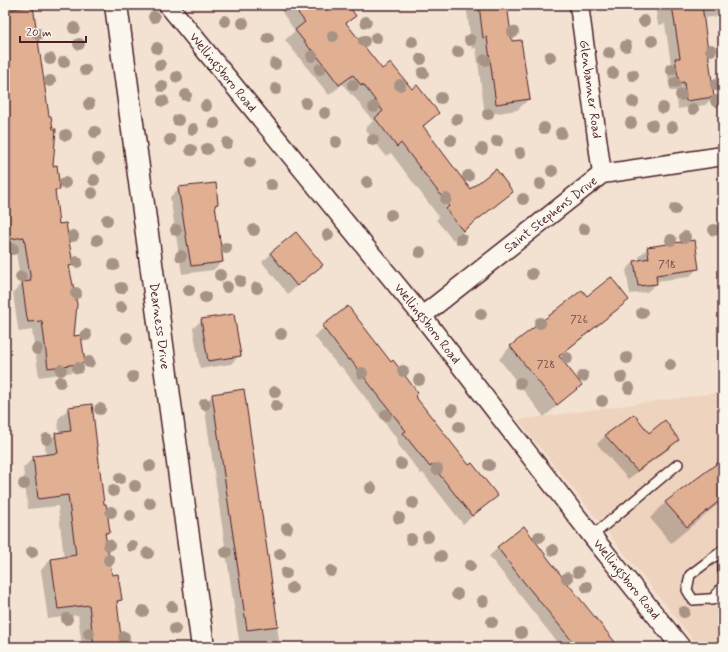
<svg xmlns="http://www.w3.org/2000/svg" width="728" height="652" font-family="Mynerve,sans-serif">
<style>
.built{fill:#eed3be}
.shadow{fill:#0003}
.building{fill:#e1b093;stroke:#4a1f2b}
.lines{fill:none;stroke-linecap:round;stroke-linejoin:round}
.lane-casing{stroke:#4a1f2b;stroke-width:12}
.street-casing{stroke:#4a1f2b;stroke-width:21}
.secondary-casing{stroke:#4a1f2b;stroke-width:25}
.lane{stroke:#fbf7ec;stroke-width:9}
.street{stroke:#fbf7ec;stroke-width:18}
.secondary{stroke:#fbf7ec;stroke-width:22}
.tree{fill:#a79386}
.labels{text-anchor:middle;dominant-baseline:central;stroke-width:3;stroke-linejoin:round;paint-order:stroke}
.number-label{font-size:11px;fill:#704345}
.street-label{font-size:13px;fill:#4a1f2b;stroke:#fbf7ec}
</style>
<rect width="100%" height="100%" fill="#f3e2d1"/>
<filter id="ink" filterUnits="userSpaceOnUse"><feTurbulence type="fractalNoise" baseFrequency=".025" numOctaves="2"/><feDisplacementMap in="SourceGraphic" scale="8" xChannelSelector="R" yChannelSelector="G"/><feConvolveMatrix kernelMatrix="1 2 1 2 8 2 1 2 1" color-interpolation-filters="sRGB"/></filter>
<g filter="url(#ink)">
<polygon class="built" points="723,392 723,647 699,647 518,420"/>
<g class="shadow">
<polygon points="5,5 32,5 52,167 59,189 54,194 58,225 72,265 68,269 73,337 84,362 74,372 39,377 32,330 19,332 18,328 13,293 21,285 15,246 5,248"/>
<polygon points="277,5 347,5 355,15 346,24 382,71 412,90 438,113 423,127 470,191 512,192 453,240 436,220 439,217 391,153 386,156 365,129 373,121 352,94 351,95 343,84 329,95 285,40 295,31"/>
<polygon points="466,5 511,5 507,10 512,42 529,99 517,110 485,115 476,48 472,49"/>
<polygon points="655,5 722,5 723,8 714,17 703,18 713,97 705,105 678,109 676,91 670,91 667,68 671,64 665,24 658,25"/>
<polygon points="179,188 217,204 214,207 222,262 213,270 182,274 170,197"/>
<polygon points="648,248 698,268 689,277 656,281 656,284 647,292 630,294 626,270 635,261 640,261 639,256"/>
<polygon points="271,254 321,265 288,294 262,262"/>
<polygon points="587,297 628,300 615,312 559,357 581,385 544,417 499,359 511,346"/>
<polygon points="348,307 469,467 497,496 463,524 423,473 421,474 396,442 398,440 341,366 339,367 314,336"/>
<polygon points="202,320 240,355 231,364 200,369 193,328"/>
<polygon points="243,390 280,647 240,647 204,404 213,395"/>
<polygon points="69,408 103,505 109,532 105,536 111,576 121,600 116,604 121,647 82,647 78,615 48,619 41,570 51,559 64,558 58,506 28,509 23,468 34,457 46,456 45,444 56,434 59,433 58,419"/>
<polygon points="606,435 648,435 678,440 669,449 628,479 597,444"/>
<polygon points="723,461 723,500 671,543 650,518 666,502"/>
<polygon points="498,548 616,647 561,647 489,556"/>
</g>
<g class="building">
<polygon points="292,5 348,5 356,16 346,23 382,69 391,63 412,89 417,85 439,113 423,126 470,189 496,169 513,192 463,231 446,209 449,206 401,143 397,147 375,118 383,111 363,84 362,86 353,75 339,85 312,49 311,50 295,30 305,22"/>
<polygon points="479,5 507,5 512,41 521,40 530,99 496,104 487,37 483,38"/>
<polygon points="672,5 702,5 714,97 686,101 684,82 679,83 675,58 680,58"/>
<polygon points="33,6 49,116 51,116 53,129 56,129 53,166 57,165 60,190 55,190 59,224 66,223 73,265 69,266 77,304 74,336 81,335 85,363 48,368 42,321 28,322 27,318 22,282 31,281 24,237 5,240 5,10"/>
<polygon points="216,183 218,204 215,205 223,262 191,266 178,187"/>
<polygon points="296,232 323,265 297,286 270,253"/>
<polygon points="695,240 699,269 656,275 657,284 638,286 634,261 649,258 647,247"/>
<polygon points="611,277 629,300 559,356 582,385 557,405 510,346 582,290 587,296"/>
<polygon points="348,306 391,362 393,360 418,393 415,396 469,465 472,463 498,496 472,516 432,465 430,467 403,433 406,431 350,359 348,360 322,326"/>
<polygon points="234,314 241,356 208,361 201,319"/>
<polygon points="244,389 278,626 247,630 212,394"/>
<polygon points="92,404 104,504 106,504 110,532 105,533 112,575 118,574 122,600 117,601 122,647 94,647 89,605 58,609 51,559 76,555 68,495 38,499 33,456 58,453 55,433 71,431 68,407"/>
<polygon points="634,414 649,433 665,420 679,440 637,471 605,435"/>
<polygon points="723,459 723,498 687,527 665,502"/>
<polygon points="524,526 556,569 619,647 577,647 523,581 497,547"/>
</g>
<g class="lines">
<defs>
<g id="lane">
<polyline points="592,536 678,464"/>
<polyline points="723,550 690,575 687,590 693,600 723,598"/>
<polyline points="723,564 723,571"/>
<polyline points="712,600 723,586"/>
</g>
<g id="street">
<path id="s1" d="M168,5L422,316L592,536L681,647"/>
<path id="s2" d="M579,5L602,174"/>
<path id="s3" d="M422,316L602,174L723,156"/>
</g>
<g id="secondary">
<path id="s4" d="M116,5L203,647"/>
</g>
</defs>
<use href="#lane" class="lane-casing"/>
<use href="#street" class="street-casing"/>
<use href="#secondary" class="secondary-casing"/>
<use href="#lane" class="lane"/>
<use href="#street" class="street"/>
<use href="#secondary" class="secondary"/>
</g>
<g class="tree">
<circle cx="154" cy="17" r="6"/>
<circle cx="225" cy="21" r="6"/>
<circle cx="644" cy="21" r="6"/>
<circle cx="366" cy="22" r="6"/>
<circle cx="243" cy="23" r="6"/>
<circle cx="74" cy="28" r="6"/>
<circle cx="513" cy="32" r="6"/>
<circle cx="38" cy="34" r="6"/>
<circle cx="333" cy="36" r="6"/>
<circle cx="268" cy="38" r="6"/>
<circle cx="376" cy="38" r="6"/>
<circle cx="470" cy="40" r="6"/>
<circle cx="364" cy="41" r="6"/>
<circle cx="652" cy="41" r="6"/>
<circle cx="412" cy="42" r="6"/>
<circle cx="79" cy="44" r="6"/>
<circle cx="626" cy="46" r="6"/>
<circle cx="157" cy="48" r="6"/>
<circle cx="711" cy="50" r="6"/>
<circle cx="458" cy="52" r="6"/>
<circle cx="609" cy="53" r="6"/>
<circle cx="312" cy="56" r="6"/>
<circle cx="550" cy="57" r="6"/>
<circle cx="50" cy="59" r="6"/>
<circle cx="421" cy="59" r="6"/>
<circle cx="485" cy="60" r="6"/>
<circle cx="64" cy="62" r="6"/>
<circle cx="275" cy="64" r="6"/>
<circle cx="160" cy="65" r="6"/>
<circle cx="320" cy="69" r="6"/>
<circle cx="671" cy="69" r="6"/>
<circle cx="85" cy="70" r="6"/>
<circle cx="423" cy="73" r="6"/>
<circle cx="613" cy="73" r="6"/>
<circle cx="633" cy="75" r="6"/>
<circle cx="177" cy="77" r="6"/>
<circle cx="50" cy="81" r="6"/>
<circle cx="675" cy="83" r="6"/>
<circle cx="353" cy="85" r="6"/>
<circle cx="400" cy="85" r="6"/>
<circle cx="716" cy="85" r="6"/>
<circle cx="162" cy="86" r="6"/>
<circle cx="276" cy="89" r="6"/>
<circle cx="186" cy="95" r="6"/>
<circle cx="681" cy="95" r="6"/>
<circle cx="441" cy="98" r="6"/>
<circle cx="163" cy="101" r="6"/>
<circle cx="716" cy="101" r="6"/>
<circle cx="633" cy="102" r="6"/>
<circle cx="306" cy="103" r="6"/>
<circle cx="89" cy="104" r="6"/>
<circle cx="206" cy="106" r="6"/>
<circle cx="374" cy="107" r="6"/>
<circle cx="663" cy="108" r="6"/>
<circle cx="693" cy="109" r="6"/>
<circle cx="325" cy="113" r="6"/>
<circle cx="488" cy="114" r="6"/>
<circle cx="457" cy="119" r="6"/>
<circle cx="178" cy="120" r="6"/>
<circle cx="214" cy="123" r="6"/>
<circle cx="631" cy="123" r="6"/>
<circle cx="652" cy="125" r="6"/>
<circle cx="672" cy="127" r="6"/>
<circle cx="544" cy="128" r="6"/>
<circle cx="193" cy="129" r="6"/>
<circle cx="95" cy="132" r="6"/>
<circle cx="561" cy="133" r="6"/>
<circle cx="66" cy="135" r="6"/>
<circle cx="170" cy="140" r="6"/>
<circle cx="373" cy="140" r="6"/>
<circle cx="451" cy="140" r="6"/>
<circle cx="497" cy="141" r="6"/>
<circle cx="336" cy="142" r="6"/>
<circle cx="227" cy="143" r="6"/>
<circle cx="207" cy="149" r="6"/>
<circle cx="482" cy="149" r="6"/>
<circle cx="191" cy="150" r="6"/>
<circle cx="520" cy="153" r="6"/>
<circle cx="98" cy="159" r="6"/>
<circle cx="250" cy="162" r="6"/>
<circle cx="552" cy="171" r="6"/>
<circle cx="468" cy="176" r="6"/>
<circle cx="94" cy="180" r="6"/>
<circle cx="367" cy="182" r="6"/>
<circle cx="65" cy="183" r="6"/>
<circle cx="540" cy="184" r="6"/>
<circle cx="271" cy="185" r="6"/>
<circle cx="92" cy="193" r="6"/>
<circle cx="446" cy="199" r="6"/>
<circle cx="523" cy="199" r="6"/>
<circle cx="675" cy="209" r="6"/>
<circle cx="391" cy="215" r="6"/>
<circle cx="107" cy="220" r="6"/>
<circle cx="584" cy="229" r="6"/>
<circle cx="176" cy="230" r="6"/>
<circle cx="254" cy="230" r="6"/>
<circle cx="714" cy="230" r="6"/>
<circle cx="328" cy="235" r="6"/>
<circle cx="73" cy="236" r="6"/>
<circle cx="685" cy="237" r="6"/>
<circle cx="461" cy="239" r="6"/>
<circle cx="97" cy="240" r="6"/>
<circle cx="671" cy="240" r="6"/>
<circle cx="226" cy="248" r="6"/>
<circle cx="13" cy="249" r="6"/>
<circle cx="420" cy="252" r="6"/>
<circle cx="181" cy="256" r="6"/>
<circle cx="77" cy="262" r="6"/>
<circle cx="114" cy="265" r="6"/>
<circle cx="532" cy="274" r="6"/>
<circle cx="220" cy="275" r="6"/>
<circle cx="21" cy="277" r="6"/>
<circle cx="240" cy="281" r="6"/>
<circle cx="227" cy="287" r="6"/>
<circle cx="121" cy="288" r="6"/>
<circle cx="257" cy="288" r="6"/>
<circle cx="189" cy="290" r="6"/>
<circle cx="76" cy="293" r="6"/>
<circle cx="205" cy="297" r="6"/>
<circle cx="121" cy="307" r="6"/>
<circle cx="642" cy="313" r="6"/>
<circle cx="481" cy="314" r="6"/>
<circle cx="540" cy="323" r="6"/>
<circle cx="281" cy="334" r="6"/>
<circle cx="86" cy="335" r="6"/>
<circle cx="127" cy="338" r="6"/>
<circle cx="37" cy="349" r="6"/>
<circle cx="567" cy="358" r="6"/>
<circle cx="627" cy="358" r="6"/>
<circle cx="89" cy="362" r="6"/>
<circle cx="670" cy="365" r="6"/>
<circle cx="78" cy="368" r="6"/>
<circle cx="61" cy="370" r="6"/>
<circle cx="403" cy="371" r="6"/>
<circle cx="362" cy="373" r="6"/>
<circle cx="583" cy="376" r="6"/>
<circle cx="133" cy="377" r="6"/>
<circle cx="621" cy="377" r="6"/>
<circle cx="419" cy="380" r="6"/>
<circle cx="60" cy="382" r="6"/>
<circle cx="520" cy="383" r="6"/>
<circle cx="629" cy="388" r="6"/>
<circle cx="275" cy="392" r="6"/>
<circle cx="602" cy="401" r="6"/>
<circle cx="205" cy="404" r="6"/>
<circle cx="276" cy="406" r="6"/>
<circle cx="100" cy="409" r="6"/>
<circle cx="452" cy="410" r="6"/>
<circle cx="386" cy="415" r="6"/>
<circle cx="459" cy="427" r="6"/>
<circle cx="47" cy="439" r="6"/>
<circle cx="401" cy="464" r="6"/>
<circle cx="489" cy="465" r="6"/>
<circle cx="150" cy="466" r="6"/>
<circle cx="437" cy="469" r="6"/>
<circle cx="120" cy="478" r="6"/>
<circle cx="24" cy="484" r="6"/>
<circle cx="135" cy="486" r="6"/>
<circle cx="371" cy="488" r="6"/>
<circle cx="113" cy="491" r="6"/>
<circle cx="150" cy="503" r="6"/>
<circle cx="413" cy="503" r="6"/>
<circle cx="111" cy="512" r="6"/>
<circle cx="130" cy="516" r="6"/>
<circle cx="399" cy="518" r="6"/>
<circle cx="287" cy="528" r="6"/>
<circle cx="428" cy="537" r="6"/>
<circle cx="539" cy="537" r="6"/>
<circle cx="411" cy="539" r="6"/>
<circle cx="109" cy="545" r="6"/>
<circle cx="132" cy="546" r="6"/>
<circle cx="553" cy="550" r="6"/>
<circle cx="32" cy="552" r="6"/>
<circle cx="226" cy="552" r="6"/>
<circle cx="148" cy="553" r="6"/>
<circle cx="280" cy="554" r="6"/>
<circle cx="441" cy="556" r="6"/>
<circle cx="109" cy="560" r="6"/>
<circle cx="470" cy="566" r="6"/>
<circle cx="331" cy="571" r="6"/>
<circle cx="578" cy="572" r="6"/>
<circle cx="286" cy="573" r="6"/>
<circle cx="567" cy="578" r="6"/>
<circle cx="587" cy="587" r="6"/>
<circle cx="292" cy="588" r="6"/>
<circle cx="457" cy="594" r="6"/>
<circle cx="483" cy="601" r="6"/>
<circle cx="172" cy="607" r="6"/>
<circle cx="143" cy="611" r="6"/>
<circle cx="684" cy="612" r="6"/>
<circle cx="67" cy="619" r="6"/>
<circle cx="492" cy="622" r="6"/>
<circle cx="175" cy="629" r="6"/>
<circle cx="89" cy="633" r="6"/>
<circle cx="521" cy="633" r="6"/>
<circle cx="124" cy="637" r="6"/>
</g>
</g>
<g class="labels">
<g class="number-label">
<text x="667" y="265">718</text>
<text x="579" y="320">726</text>
<text x="546" y="365">728</text>
</g>
<g class="street-label">
<text stroke="none"><textPath href="#s1" startOffset="87">Wellingsboro Road</textPath></text>
<text stroke="none"><textPath href="#s2" startOffset="85">Glenbanner Road</textPath></text>
<text stroke="none"><textPath href="#s3" startOffset="164">Saint Stephens Drive</textPath></text>
<text stroke="none"><textPath href="#s1" startOffset="411">Wellingsboro Road</textPath></text>
<text stroke="none"><textPath href="#s4" startOffset="324">Dearness Drive</textPath></text>
<text stroke="none"><textPath href="#s1" startOffset="735">Wellingsboro Road</textPath></text>
</g>
</g>
<rect width="728" height="652" fill="none" stroke="#fbf7ec" stroke-width="20"/>
<rect x="10" y="10" width="708" height="632" fill="none" stroke="#4a1f2b" stroke-width="1.5" filter="url(#ink)"/>
<path d="M20 36v6h66v-6" fill="none" stroke="#4a1f2b" stroke-width="2"/>
<text x="26" y="36" font-size="12" fill="#4a1f2b" stroke="#fbf7ec" stroke-width="3" paint-order="stroke">20 m</text>
</svg>
